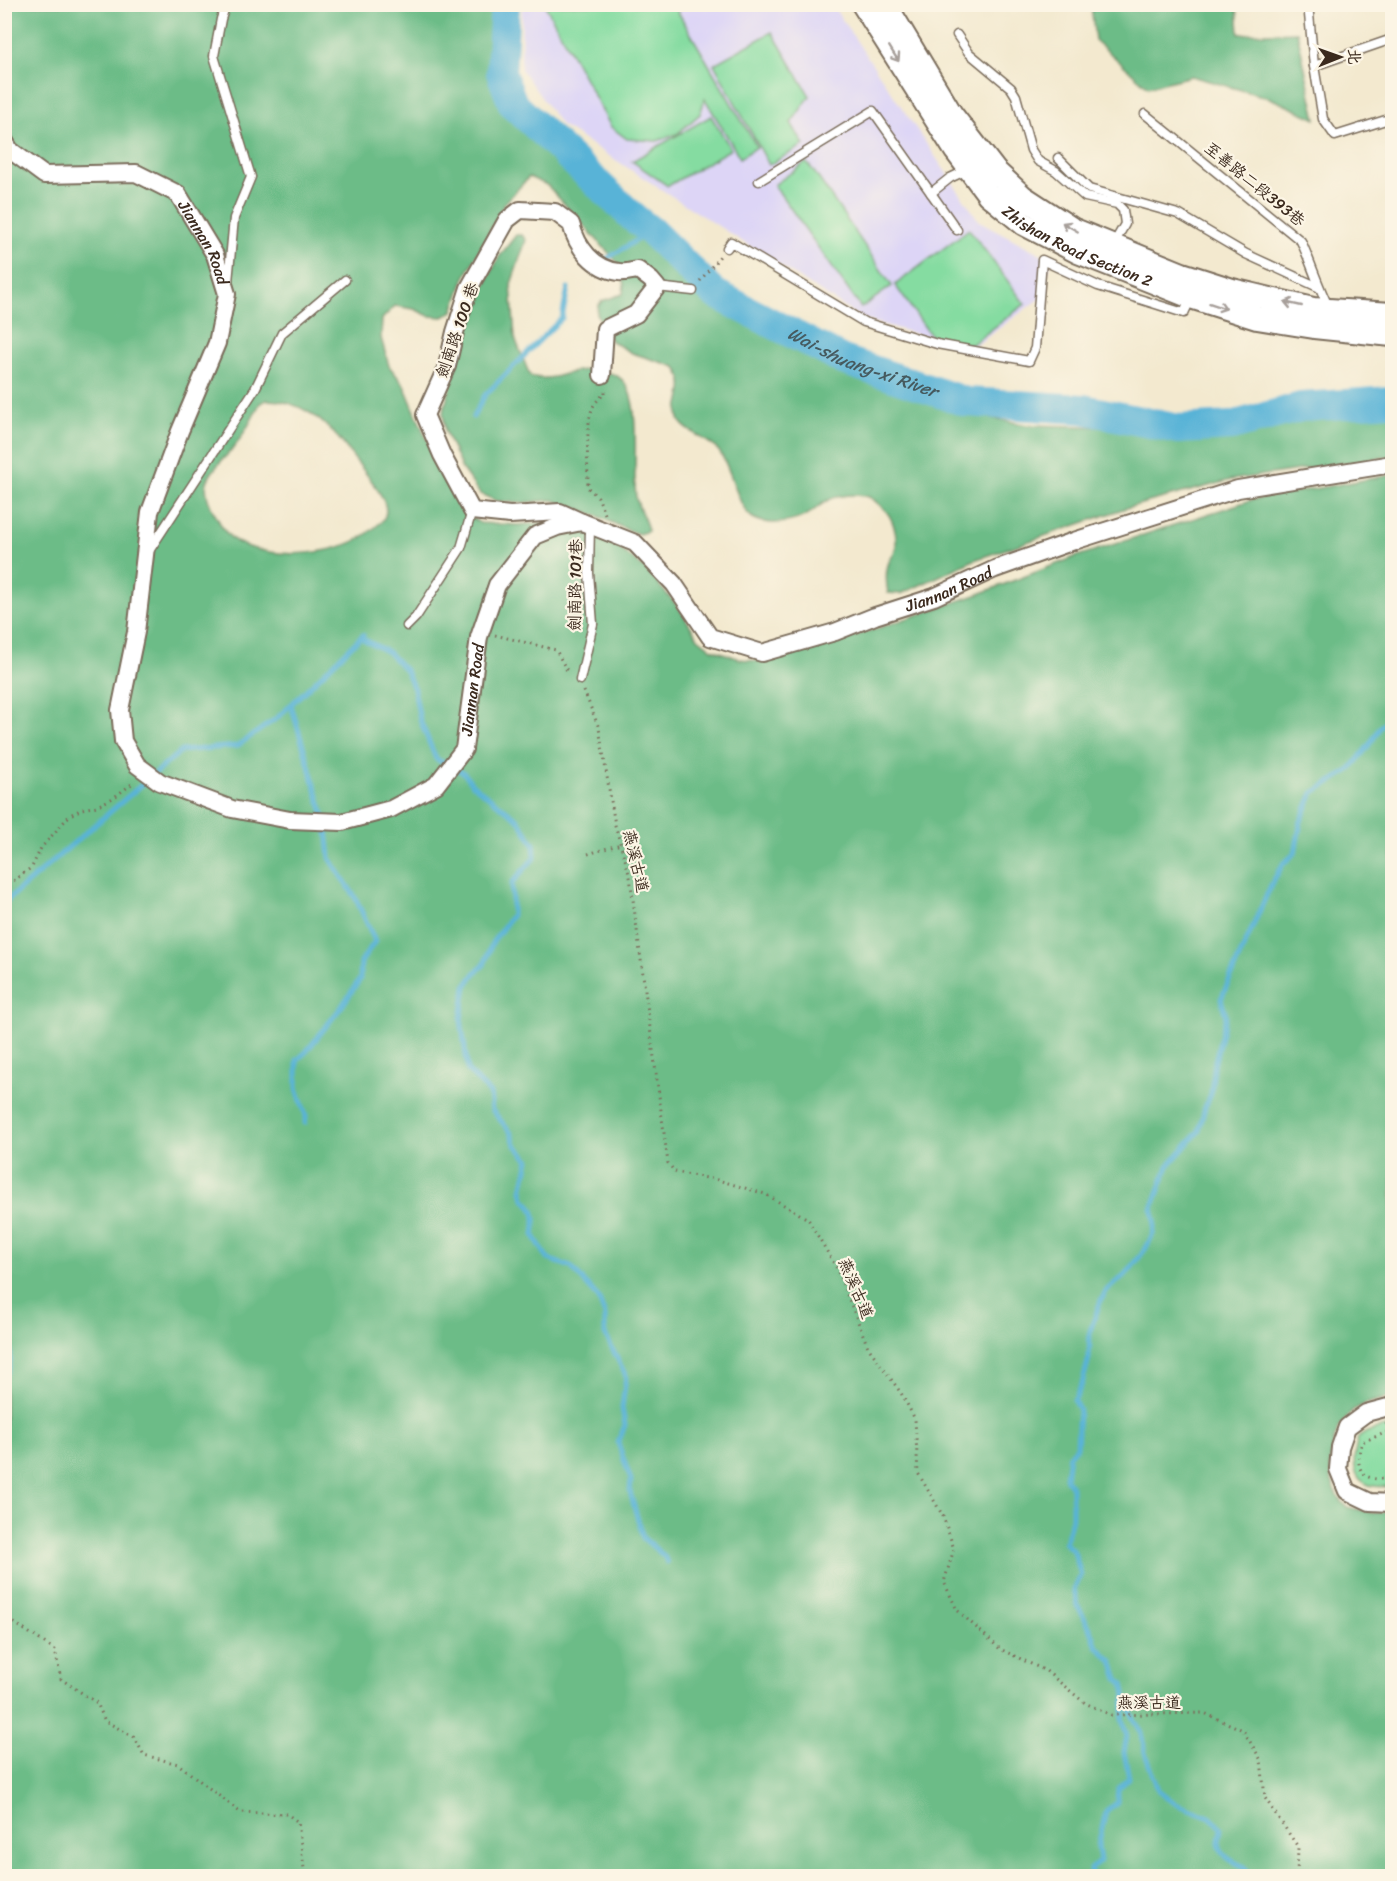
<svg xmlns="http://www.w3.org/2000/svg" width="1397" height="1881" font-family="Sriracha,'LXGW WenKai TC',sans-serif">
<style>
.built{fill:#ddd5f6}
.green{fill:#85dca1;stroke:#608360;stroke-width:1.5}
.forest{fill:#6cbc87;stroke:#547352;stroke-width:1.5;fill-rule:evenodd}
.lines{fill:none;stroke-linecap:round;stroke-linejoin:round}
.stream{stroke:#59b3d7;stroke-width:5}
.river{stroke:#59b3d7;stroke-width:30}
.lane-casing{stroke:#7b6d5c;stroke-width:11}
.street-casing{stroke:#7b6d5c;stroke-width:20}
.secondary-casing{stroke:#7b6d5c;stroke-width:26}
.path{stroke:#7b6d5c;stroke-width:3;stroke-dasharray:1.5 4.5;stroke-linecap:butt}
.lane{stroke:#fff;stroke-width:8}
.street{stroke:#fff;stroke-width:16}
.secondary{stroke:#fff;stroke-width:22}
.oneway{stroke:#a79f9a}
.labels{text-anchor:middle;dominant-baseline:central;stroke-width:4.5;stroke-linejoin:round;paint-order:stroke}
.street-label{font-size:16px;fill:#3b2a1e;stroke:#fcf5e5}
.water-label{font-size:18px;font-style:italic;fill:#465a5f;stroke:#fcf5e5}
</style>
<rect width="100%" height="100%" fill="#fcf5e5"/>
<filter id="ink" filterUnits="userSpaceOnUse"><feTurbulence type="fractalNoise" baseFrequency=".0167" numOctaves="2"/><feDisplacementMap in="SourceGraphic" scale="12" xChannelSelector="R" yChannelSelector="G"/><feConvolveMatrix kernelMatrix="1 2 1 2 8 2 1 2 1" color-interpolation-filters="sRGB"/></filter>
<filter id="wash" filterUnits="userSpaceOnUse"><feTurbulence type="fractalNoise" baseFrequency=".008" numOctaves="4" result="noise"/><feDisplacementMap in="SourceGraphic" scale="24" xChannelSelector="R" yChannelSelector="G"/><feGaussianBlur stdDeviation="1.35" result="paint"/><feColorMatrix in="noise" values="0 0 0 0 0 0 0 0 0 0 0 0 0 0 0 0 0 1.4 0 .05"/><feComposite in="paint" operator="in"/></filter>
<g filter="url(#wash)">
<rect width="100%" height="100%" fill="#f3e9cf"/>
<polygon class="built" points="522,5 832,5 979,221 1052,260 1039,299 971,349 863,319 561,125 521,69"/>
<g class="green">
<polygon points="545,5 674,5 757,147 740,158 705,99 700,114 677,134 657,141 627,139 611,127"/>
<polygon points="772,32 810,96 791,123 804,145 769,165 714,64"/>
<polygon points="711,116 731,149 668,186 632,161"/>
<polygon points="806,162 813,170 892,286 861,308 774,185"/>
<polygon points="969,229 1025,304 971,345 931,336 895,285"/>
<path d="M1392,1425V1486C1355,1491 1349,1470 1358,1438L1367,1432Z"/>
</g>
<g class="forest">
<path d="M5,5H495L494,68L502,95L518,122L543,148L570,169L709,298L758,329L831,366L962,412L1027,425L1110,427L1158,436H1217L1324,417L1392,412V456L1231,480L1126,508L974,560L901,594L888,593C886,583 885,572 889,562C891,557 896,552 896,546C897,533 893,517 883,508C879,505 874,499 869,497C856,493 836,495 825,502C820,505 815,510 810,513C795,523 769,527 753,518C736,507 732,466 718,450C709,439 683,431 679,419C674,400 691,391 676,367L632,353L611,341L597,314L598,306L602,301L623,294L624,284L618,263L547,185L529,177L504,204L464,279L453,311L443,317L429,316L414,309L395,306L382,319L381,338L389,366L404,385L424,433L461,510L480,523L517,525L540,523L589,533L616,546L645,569L679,608L698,638L712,649L740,659L765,662L831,644L979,594L1075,557L1251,500L1392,475V1397C1384,1399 1374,1401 1365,1404C1334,1416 1322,1464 1336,1492C1338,1498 1343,1503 1347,1507L1373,1513L1392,1512V1876H5ZM267,400C302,400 328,423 348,450C358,465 386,494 386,511C386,519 379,524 373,529C342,556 276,561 239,543C227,537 222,527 216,516C210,507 204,492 207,482C211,469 227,456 235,446C245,432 253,418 260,403Z"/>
<polygon points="1091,5 1237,5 1239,34 1297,32 1316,119 1270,98 1191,76 1148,87 1095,40"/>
<path d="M516,235H522L526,240L511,284L515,338L530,376C555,384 571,367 593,370C599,371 609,372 615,375C646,388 631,469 636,497C638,509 646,519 648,531L639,534L628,530L593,514L553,500L518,503L497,501L480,494L462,469L445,431L443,412L474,308L499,257Z"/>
</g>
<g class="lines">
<g class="stream">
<polyline points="605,260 651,231"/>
<polyline points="473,417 485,395 562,318 568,288"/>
<path d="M361,638L388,652L406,671L414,689L420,720L436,759L464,773L473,785L518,819L534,844L535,857L512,883V915L492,943L484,965L475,973L466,986L461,1019L468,1071L490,1093L492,1110L511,1133L515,1144L529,1160L522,1190L524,1199C537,1209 536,1221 534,1236L548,1259L571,1267L598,1297L605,1315V1334L626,1376L622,1408L625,1425L618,1443L631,1480L630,1492L643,1538L664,1556L667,1562"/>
<polyline points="291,705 323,813 327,830 330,858 355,897 375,941 361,962 360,979 342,1006 306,1052 297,1060 297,1088 306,1116 305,1123"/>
<polyline points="4,903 181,751 237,746 277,718 363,635"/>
<path d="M4,1327C11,1342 14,1362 4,1378"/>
<polyline points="1092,1876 1091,1869 1100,1861 1098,1846 1106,1811 1117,1802 1118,1789 1129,1778 1124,1752 1127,1736 1122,1719 1125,1700"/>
<path d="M1253,1876L1248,1873L1245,1867C1234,1862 1221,1857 1219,1843C1219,1838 1221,1832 1221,1827L1210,1817L1176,1804L1158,1790L1145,1753L1142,1734L1128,1707L1123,1684L1118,1679L1112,1661L1096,1645L1093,1634L1078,1606L1074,1589L1081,1575L1074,1552L1065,1543L1072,1518V1488L1066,1478L1069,1455L1077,1447L1079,1410L1074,1401L1082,1384L1089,1358L1090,1331L1101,1300L1107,1290L1129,1271L1146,1248L1153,1234L1155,1221L1152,1209L1168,1166L1199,1131L1205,1107L1211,1094L1214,1065L1226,1016L1221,999L1271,885L1283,864L1295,853L1301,821L1313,793L1350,770L1372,741L1380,727L1392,718"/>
</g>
<path class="river" id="s1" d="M505,4L501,73L513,104L634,218L651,231L714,293L843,360L966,402L1083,409L1178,429L1232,426L1301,407L1392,401"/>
</g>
</g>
<g filter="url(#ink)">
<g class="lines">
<defs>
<g id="lane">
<polyline points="226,4 221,19 214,56 251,177 234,218 228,282"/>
<polyline points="1308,4 1314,66 1323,119 1335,136 1392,118"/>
<polyline points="957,35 969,53 1011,88 1016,96 1031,150 1038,161 1056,171 1085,197 1117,204 1123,210 1125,224 1113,245"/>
<polyline points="1314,66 1392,39"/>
<path d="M1145,114L1301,241C1311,263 1318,286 1329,308"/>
<polyline points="1058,158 1089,189 1178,214 1246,254 1318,287"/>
<polyline points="759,181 873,111 931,193 950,178 967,170"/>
<polyline points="931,193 957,230"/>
<polyline points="727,248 731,242 864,322 937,344 1029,361 1035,348 1042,260 1098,286 1184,313 1191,298"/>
<polyline points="657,287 693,291"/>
<polyline points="149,551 255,389 282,333 345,280"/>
<polyline points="407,626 416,617 461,548 472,511"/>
<polyline points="580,680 593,624 589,573 590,526"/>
</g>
<g id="street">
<path id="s2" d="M4,140L10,150L44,175L136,173L178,194L215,255L227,294L217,343L180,431L150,512L136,632L120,710L123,741L137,765L160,782L232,809L290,820L342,822L391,809L436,785L464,749L479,637L497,585L535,536L557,527L582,522L635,543L674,584L710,637L762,653L835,632L875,616L934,597L995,569L1074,541L1238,489L1392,464"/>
<path d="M582,522L560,512L510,515L472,511L442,455L425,415L447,366L455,332L469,288L507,220L520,210L555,212L571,224C577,248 594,269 619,272C625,273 632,271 638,270L651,280L657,287L636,314L605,329L602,375"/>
<polyline points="1392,1406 1366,1413 1347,1427 1340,1447 1338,1469 1347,1491 1370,1502 1392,1503"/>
</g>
<g id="secondary">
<path id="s3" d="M863,4L956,151L988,194L1024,224L1078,252L1191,297L1257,318L1314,327L1392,335"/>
<polyline points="885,4 951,114 995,171 1023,197 1072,229 1182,274 1232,290 1313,309 1392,314"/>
</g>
</defs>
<use href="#lane" class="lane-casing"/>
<use href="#street" class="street-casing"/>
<use href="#secondary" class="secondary-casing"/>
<g class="path">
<polyline points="700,281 720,256"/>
<path d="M605,514L598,497L588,488C588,469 585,424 593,407C595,402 601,397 605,393V391"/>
<polyline points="495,635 556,650 566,669 570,672"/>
<polyline points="584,691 599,728 615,825 630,877 668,1163 675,1172 718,1180 765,1194 808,1219 836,1267 868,1347 901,1393 915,1419 918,1473 943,1516 954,1549 944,1582 957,1610 1000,1649 1046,1671 1085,1703 1111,1715 1204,1713 1243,1730 1261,1760 1265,1798 1298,1847 1297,1876"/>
<polyline points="588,854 621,844"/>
<polyline points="4,888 32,867 41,848 70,815 82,809 97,806 113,798 133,783"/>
<path d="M1386,1423L1390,1431L1362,1442C1353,1471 1363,1483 1392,1478"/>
<polyline points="4,1616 55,1650 61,1679 97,1703 105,1721 134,1737 144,1755 178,1764 240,1812 287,1814 298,1822 305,1876"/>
</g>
<use href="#lane" class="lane"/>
<use href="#street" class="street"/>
<use href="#secondary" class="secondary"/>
</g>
<defs><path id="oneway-shaft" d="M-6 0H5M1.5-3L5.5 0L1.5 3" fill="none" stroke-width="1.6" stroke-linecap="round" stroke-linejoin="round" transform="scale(1.5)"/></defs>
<g class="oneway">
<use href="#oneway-shaft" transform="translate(894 54) rotate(58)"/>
<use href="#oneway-shaft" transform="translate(1070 227) rotate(-150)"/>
<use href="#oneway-shaft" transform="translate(1293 304) rotate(-167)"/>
<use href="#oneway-shaft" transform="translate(1218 306) rotate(18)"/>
</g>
</g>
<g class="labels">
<g class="street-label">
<text transform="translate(1255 184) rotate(39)">至善路二段393巷</text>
<text stroke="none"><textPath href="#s2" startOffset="248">Jiannan Road</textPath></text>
<text stroke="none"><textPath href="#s3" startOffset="332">Zhishan Road Section 2</textPath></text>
<text transform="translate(457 330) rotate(-71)">劍南路 100 巷</text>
<text transform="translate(575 585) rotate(-89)">劍南路 101巷</text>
<text stroke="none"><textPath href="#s2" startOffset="1869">Jiannan Road</textPath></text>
<text stroke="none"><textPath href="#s2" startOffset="1220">Jiannan Road</textPath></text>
<text transform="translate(636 861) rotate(77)">燕溪古道</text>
<text transform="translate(856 1288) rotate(67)">燕溪古道</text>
<text x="1149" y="1702">燕溪古道</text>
</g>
<g class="water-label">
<text stroke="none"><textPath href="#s1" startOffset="543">Wai-shuang-xi River</textPath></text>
</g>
</g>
<rect width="1397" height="1881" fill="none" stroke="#fcf5e5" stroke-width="24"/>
<g transform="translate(1340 57) rotate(89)" stroke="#fcf5e5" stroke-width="4.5" paint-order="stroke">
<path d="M0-4.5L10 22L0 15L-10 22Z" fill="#3b2a1e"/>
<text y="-9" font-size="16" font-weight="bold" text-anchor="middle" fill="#3b2a1e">北</text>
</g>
</svg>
